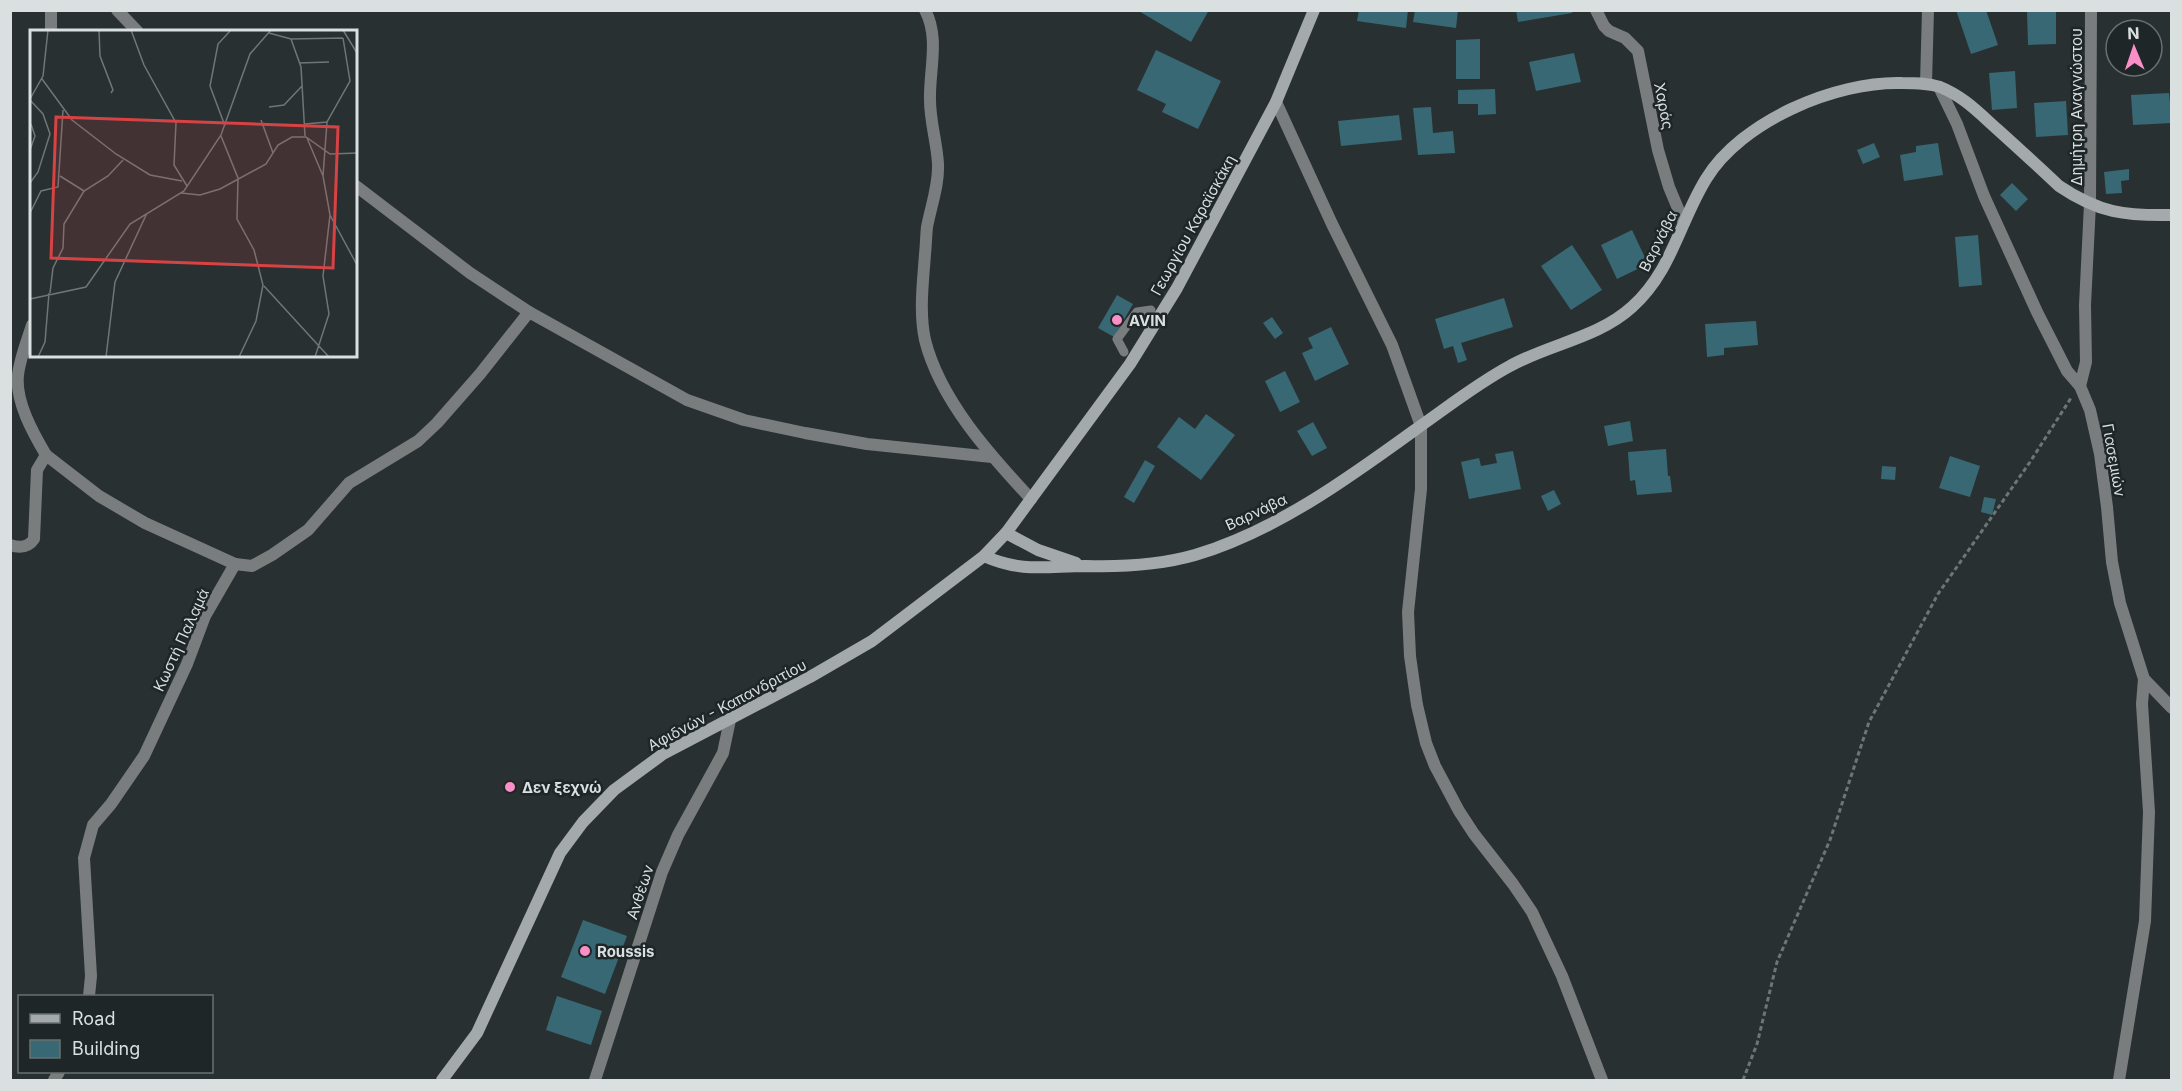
<svg xmlns="http://www.w3.org/2000/svg" width="2182" height="1091" font-family="Inter,sans-serif">
<style>
.building{fill:#386873}
.lines{fill:none;stroke-linecap:round;stroke-linejoin:round}
.path{stroke:#6e7576;stroke-width:3;stroke-dasharray:4.5 3;stroke-linecap:butt}
.lane{stroke:#797d7e;stroke-width:9}
.street{stroke:#797d7e;stroke-width:12}
.secondary{stroke:#a4a9ab;stroke-width:12}
.poi-dot{fill:#fa8fc7;stroke:#1f2627;stroke-width:2}
.labels{text-anchor:middle;dominant-baseline:central;stroke-width:5;stroke-linejoin:round;paint-order:stroke}
.street-label{font-size:15px;fill:#dadfe0;stroke:#1f2627}
.poi-label{font-size:15px;font-weight:bold;fill:#dadfe0;stroke:#1f2627;text-anchor:start}
.inset-road{fill:none;stroke:#707677;stroke-width:1.5}
.view{fill:#d74344;fill-opacity:0.15;stroke:#d74344;stroke-width:3}
.inset-edge{fill:none;stroke:#dadfe0;stroke-width:3}
</style>
<rect width="100%" height="100%" fill="#293031"/>
<g class="building">
<polygon points="1137,10 1209,10 1191,42"/>
<polygon points="1359,10 1408,10 1406,28 1357,21"/>
<polygon points="1415,10 1458,10 1456,28 1413,22"/>
<polygon points="1516,10 1572,10 1572,13 1518,22"/>
<polygon points="1956,10 1986,10 1998,45 1971,54"/>
<polygon points="2027,10 2056,10 2056,44 2028,45"/>
<polygon points="1480,39 1480,79 1456,79 1456,40"/>
<polygon points="1156,50 1221,81 1198,129 1162,112 1166,104 1137,90"/>
<polygon points="1574,53 1581,82 1536,91 1529,62"/>
<polygon points="2015,71 2017,108 1992,110 1989,73"/>
<polygon points="1495,89 1496,114 1478,115 1478,104 1458,104 1458,90"/>
<polygon points="2169,93 2172,123 2133,125 2131,95"/>
<polygon points="2066,101 2068,135 2036,137 2034,103"/>
<polygon points="1431,107 1433,133 1453,131 1455,153 1418,155 1413,108"/>
<polygon points="1399,115 1402,140 1341,146 1338,121"/>
<polygon points="1874,143 1880,157 1863,164 1857,150"/>
<polygon points="1938,143 1943,175 1904,181 1900,155 1916,152 1916,146"/>
<polygon points="2129,169 2129,180 2121,181 2122,193 2106,194 2104,172"/>
<polygon points="2012,183 2028,199 2016,211 2000,195"/>
<polygon points="1632,230 1648,264 1617,279 1601,245"/>
<polygon points="1978,235 1982,285 1959,287 1955,237"/>
<polygon points="1572,245 1602,290 1571,310 1541,266"/>
<polygon points="1117,295 1133,304 1114,337 1098,328"/>
<polygon points="1504,298 1513,327 1461,343 1467,360 1458,363 1453,346 1444,349 1435,319"/>
<polygon points="1272,317 1283,333 1275,339 1263,323"/>
<polygon points="1756,321 1758,345 1724,348 1724,355 1707,357 1705,324"/>
<polygon points="1331,327 1349,364 1315,381 1302,353 1313,348 1308,338"/>
<polygon points="1285,371 1300,402 1280,412 1265,381"/>
<polygon points="1206,414 1235,435 1201,480 1157,447 1179,417 1195,429"/>
<polygon points="1630,421 1633,441 1608,446 1604,426"/>
<polygon points="1313,422 1327,448 1312,456 1297,431"/>
<polygon points="1666,449 1668,476 1670,476 1672,492 1637,495 1635,480 1630,481 1628,452"/>
<polygon points="1513,451 1521,489 1469,499 1461,462 1479,458 1481,466 1497,463 1495,454"/>
<polygon points="1950,456 1980,466 1970,497 1939,488"/>
<polygon points="1145,460 1155,466 1134,503 1124,497"/>
<polygon points="1882,466 1896,467 1895,480 1881,479"/>
<polygon points="1554,490 1561,504 1548,511 1541,496"/>
<polygon points="1984,497 1996,499 1992,515 1981,512"/>
<polygon points="583,920 627,936 605,994 561,977"/>
<polygon points="557,996 602,1011 591,1045 546,1030"/>
</g>
<g class="lines">
<polyline class="path" points="1743,1080 1757,1044 1777,962 1830,840 1869,722 1938,594 2030,462 2071,398"/>
<polyline class="lane" points="1124,352 1117,339 1137,312 1151,310"/>
<g class="street">
<polyline points="117,10 138,32"/>
<path d="M925,10C940,38 929,71 930,100C930,122 937,143 938,164C939,185 931,206 927,227C926,236 926,245 925,254C923,283 919,312 925,340C940,400 990,455 1031,499"/>
<polyline points="1596,10 1604,26 1609,31 1625,38 1638,51 1658,150 1669,187 1684,223"/>
<polyline points="2091,10 2090,204 2085,305 2086,362 2080,386 2090,410 2100,454 2107,507 2112,562 2120,603 2144,679 2172,708"/>
<polyline points="51,32 51,10"/>
<polyline points="1926,83 1928,10"/>
<polyline points="1939,87 1957,124 1984,196 2037,312 2067,371 2080,386"/>
<polyline points="1276,102 1332,224 1392,345 1421,426 1421,489 1408,612 1410,656 1417,705 1426,743 1435,766 1459,811 1474,834 1513,884 1532,912 1562,976 1602,1080"/>
<polyline points="356,186 470,273 529,312 687,400 744,420 805,433 867,444 992,457"/>
<polyline points="46,455 99,496 145,523 235,564"/>
<path d="M10,545C20,548 28,548 34,539L37,470L46,455C33,433 15,401 18,375C20,358 27,341 32,325"/>
<polyline points="89,996 91,976 84,858 93,825 111,804 144,756 187,664 205,616 235,564 252,566 272,555 308,530 349,483 418,441 437,423 480,374 529,312"/>
<polyline points="54,1080 59,1072"/>
<polyline points="595,1080 662,872 678,835 723,753 730,720"/>
<polyline points="2119,1080 2145,921 2149,812 2142,704 2144,679"/>
</g>
<g class="secondary">
<polyline points="1006,533 1038,550 1076,563"/>
<path d="M984,556C1022,573 1047,566 1086,566C1122,567 1160,565 1195,555C1278,530 1350,477 1419,427C1449,406 1478,383 1510,366C1549,344 1598,338 1632,307C1672,271 1679,223 1706,179C1741,121 1836,81 1902,83C1915,83 1928,83 1940,87C1963,96 1979,113 1997,129C2018,148 2039,167 2059,186C2099,213 2125,216 2172,215"/>
<polyline points="442,1080 477,1033 560,853 583,822 614,790 663,754 810,677 872,641 984,556 1006,533 1130,364 1177,288 1276,102 1314,10"/>
</g>
</g>
<g class="poi-dot">
<circle cx="1117" cy="320" r="6"/>
<circle cx="510" cy="787" r="6"/>
<circle cx="585" cy="951" r="6"/>
</g>
<g class="labels">
<g class="street-label">
<text transform="translate(1664 106) rotate(79)">Χαράς</text>
<text transform="translate(2076 107) rotate(-90)">Δημήτρη Αναγνώστου</text>
<text transform="translate(1193 225) rotate(-61)">Γεωργίου Καραϊσκάκη</text>
<text transform="translate(1658 241) rotate(-63)">Βαρνάβα</text>
<text transform="translate(2114 460) rotate(80)">Γιασεμιών</text>
<text transform="translate(1256 512) rotate(-25)">Βαρνάβα</text>
<text transform="translate(181 640) rotate(-65)">Κωστή Παλαμά</text>
<text transform="translate(727 705) rotate(-28)">Αφιδνών - Καπανδριτίου</text>
<text transform="translate(640 892) rotate(-72)">Ανθέων</text>
</g>
<g class="poi-label">
<text x="1129" y="320">AVIN</text>
<text x="522" y="787">Δεν ξεχνώ</text>
<text x="597" y="951">Roussis</text>
</g>
</g>
<g transform="translate(30 30)">
<rect width="327" height="327" fill="#293031"/>
<path class="inset-road" d="M69,0L70,26L83,60L81,63M101,0L114,35L146,93L144,135L157,156M313,0L327,23M239,3L261,9L313,8M313,8L320,51L297,92L293,146L300,185L327,235M261,9L271,37L275,106M269,33L299,32M12,49L42,90L86,124L120,145L152,151M0,69L13,46L18,0M0,70L13,84L20,104L8,142L0,153M239,77L254,75L272,56M231,90L243,123M275,94L297,92M195,96L180,56L188,14L201,0M191,106L208,148L207,189L224,220L233,255L226,291L209,327M277,108L293,146M0,120L5,106L1,94M30,146L54,161M151,163L170,165L190,159L236,134L248,115L262,107H276L300,124L327,123M0,183L11,161L28,157L33,80M234,256L299,327M20,263L23,238L33,218L34,194L54,161L78,146L93,130M0,269L56,257L100,194L154,161L191,105L220,24L241,0M8,327L15,312L19,263M76,327L85,252L117,183M285,327L299,284L293,246L300,185"/>
<path class="view" d="M26,87L308,97L303,238L21,228Z"/>
<rect width="327" height="327" class="inset-edge"/>
</g>
<rect width="2182" height="1091" fill="none" stroke="#dadfe0" stroke-width="24"/>
<rect x="18" y="995" width="195" height="78" fill="#1f2627" stroke="#6a7071" stroke-width="1.5"/>
<rect x="30" y="1014" width="30" height="9" fill="#a4a9ab" stroke="#6a7071" stroke-width="1.5"/>
<text x="72" y="1025" font-size="18" fill="#dadfe0">Road</text>
<rect x="30" y="1040" width="30" height="18" fill="#386873" stroke="#6a7071" stroke-width="1.5"/>
<text x="72" y="1055" font-size="18" fill="#dadfe0">Building</text>
<g transform="translate(2134 48) rotate(358)"><circle r="28" fill="#1f2627" stroke="#6a7071" stroke-width="1.5"/>
<path d="M0-4.5L10 22L0 15L-10 22Z" fill="#fa8fc7"/>
<text y="-9" font-size="16" font-weight="bold" text-anchor="middle" fill="#dadfe0">N</text>
</g>
</svg>
